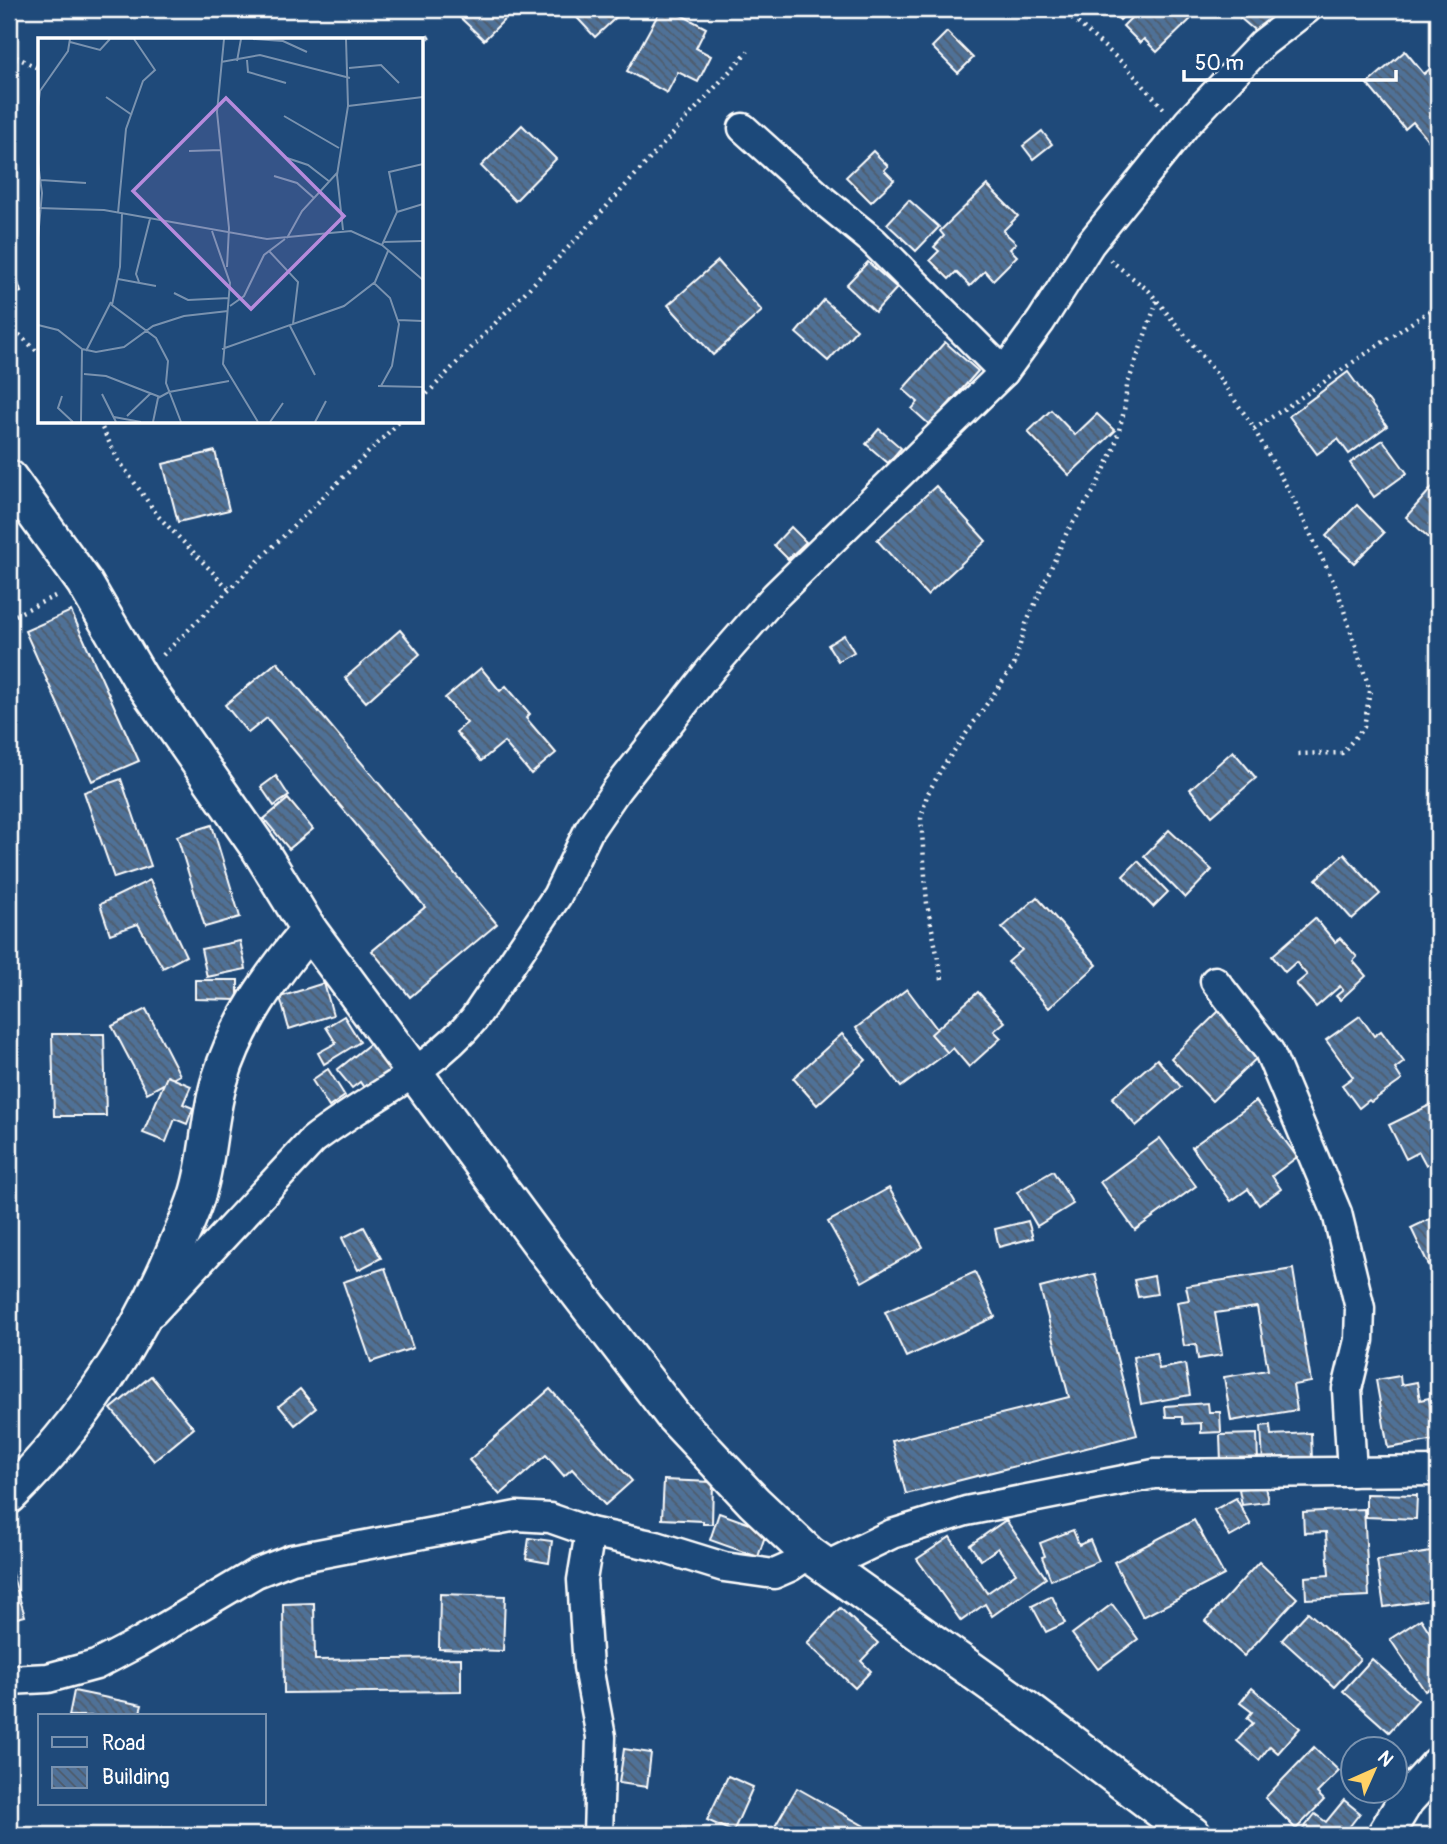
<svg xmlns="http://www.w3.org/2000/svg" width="1447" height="1844" font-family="Pangolin,sans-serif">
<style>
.building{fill:url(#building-back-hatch);stroke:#fff;stroke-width:2}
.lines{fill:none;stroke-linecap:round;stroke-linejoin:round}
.minor-casing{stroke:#fff;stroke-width:33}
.tertiary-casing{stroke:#fff;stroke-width:40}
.path{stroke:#fff;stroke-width:4.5;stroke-dasharray:2 5;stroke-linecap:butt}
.minor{stroke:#1f4a7a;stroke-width:28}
.tertiary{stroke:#1f4a7a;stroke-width:35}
.inset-road{fill:none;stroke:#7992af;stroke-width:2}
.view{fill:#b68bdc;fill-opacity:0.15;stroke:#b68bdc;stroke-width:3.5}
.inset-edge{fill:none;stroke:#fff;stroke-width:3.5}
</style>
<defs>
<pattern id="building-back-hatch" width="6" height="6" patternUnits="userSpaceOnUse" patternTransform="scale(1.75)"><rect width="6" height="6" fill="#507197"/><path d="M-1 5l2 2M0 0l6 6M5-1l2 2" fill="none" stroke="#4e5b6a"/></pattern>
</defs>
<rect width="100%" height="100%" fill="#1f4a7a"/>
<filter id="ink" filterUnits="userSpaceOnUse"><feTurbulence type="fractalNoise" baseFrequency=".0143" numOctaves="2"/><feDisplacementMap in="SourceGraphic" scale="14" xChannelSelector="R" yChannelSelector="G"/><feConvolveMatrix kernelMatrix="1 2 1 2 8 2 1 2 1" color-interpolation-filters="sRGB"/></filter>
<g filter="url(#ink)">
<g class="building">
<polygon points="451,9 515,9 484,40"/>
<polygon points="569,9 625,9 595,37"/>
<polygon points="661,9 670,9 706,28 696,48 711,56 698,82 678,72 667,93 627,71"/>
<polygon points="1109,9 1193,9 1197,13 1157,52 1144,39 1140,43 1123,26 1131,18 1127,13 1120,20"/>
<polygon points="1248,9 1265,9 1274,17 1259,34 1240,18"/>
<polygon points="947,32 973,58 958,73 932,47"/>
<polygon points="1405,51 1424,74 1438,62 1438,152 1413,122 1405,129 1367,84"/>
<polygon points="522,125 556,159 515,201 481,166"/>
<polygon points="1042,131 1052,144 1033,159 1023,146"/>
<polygon points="873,151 888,166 884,170 894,180 871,202 846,177"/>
<polygon points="987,185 1018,216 1003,231 1016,243 1010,249 1017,256 993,280 985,271 970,286 956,272 949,279 930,260 939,251 934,247 944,236 940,231"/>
<polygon points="909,200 939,227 916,251 887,224"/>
<polygon points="718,261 762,311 713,355 668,305"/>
<polygon points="868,262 897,288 875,312 846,285"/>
<polygon points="14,269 21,292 9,296 9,270"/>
<polygon points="824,300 857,329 828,361 796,333"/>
<polygon points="945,342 978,371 930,425 912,409 918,402 903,389"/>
<polygon points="1348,372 1387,426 1349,454 1338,439 1317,454 1289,416"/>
<polygon points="1051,410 1075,435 1097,414 1115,431 1069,475 1028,432"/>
<polygon points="879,429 901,448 888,463 866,444"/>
<polygon points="1383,440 1407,473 1374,497 1350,463"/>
<polygon points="215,451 229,510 178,522 163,464"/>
<polygon points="1438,481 1438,546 1406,517"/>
<polygon points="936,486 986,541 927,595 877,540"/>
<polygon points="1357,505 1384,533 1354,563 1326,536"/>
<polygon points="791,527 806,542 788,559 774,545"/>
<polygon points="71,611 139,761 92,781 25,631"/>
<polygon points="400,630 420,654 366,702 345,678"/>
<polygon points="844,635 854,652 838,661 828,645"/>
<polygon points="277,662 497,924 410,997 372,951 425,907 267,718 248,733 225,705"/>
<polygon points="481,668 500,691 506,686 530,714 526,718 556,753 531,774 504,742 481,761 456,732 467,723 445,698"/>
<polygon points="1233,751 1256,778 1212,816 1190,789"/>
<polygon points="276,776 289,796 274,806 261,787"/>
<polygon points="121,779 151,866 114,878 84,792"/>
<polygon points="288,799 313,829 289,849 264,819"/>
<polygon points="212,825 240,917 205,927 177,836"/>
<polygon points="1169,830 1212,870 1185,898 1144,856"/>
<polygon points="1344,854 1380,894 1352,919 1316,879"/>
<polygon points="1138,861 1168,892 1153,907 1123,876"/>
<polygon points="150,880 186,956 163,968 138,924 110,934 100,904"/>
<polygon points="1037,897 1097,965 1049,1008 1008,962 1022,950 1002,928"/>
<polygon points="1315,918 1335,942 1340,938 1357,957 1353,961 1366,976 1340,1000 1336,996 1343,990 1340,986 1316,1007 1296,984 1307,975 1296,962 1285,972 1272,956"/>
<polygon points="240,941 246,969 207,977 201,949"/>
<polygon points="195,980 238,980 238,1000 195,999"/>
<polygon points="324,983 333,1015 289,1029 280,997"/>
<polygon points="907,989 952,1049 901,1087 856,1028"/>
<polygon points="978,992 1005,1022 994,1031 1001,1038 969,1067 953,1048 948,1053 931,1034"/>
<polygon points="146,1009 180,1075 147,1093 112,1026"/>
<polygon points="1221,1009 1263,1052 1212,1101 1171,1058"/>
<polygon points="344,1016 360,1042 324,1064 318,1053 336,1043 326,1027"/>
<polygon points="1360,1016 1374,1036 1381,1031 1404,1062 1395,1069 1402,1080 1371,1102 1369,1100 1359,1108 1342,1085 1353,1077 1326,1040"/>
<polygon points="52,1034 104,1034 106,1116 54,1116"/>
<polygon points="842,1034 866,1060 817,1105 793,1078"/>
<polygon points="371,1043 395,1075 369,1095 360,1082 352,1088 337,1070"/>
<polygon points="1157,1059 1181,1087 1136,1126 1112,1098"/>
<polygon points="328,1069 345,1096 329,1107 312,1080"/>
<polygon points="167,1076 191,1086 183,1104 193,1108 187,1124 175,1119 166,1142 143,1133"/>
<polygon points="1256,1101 1297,1157 1272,1176 1281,1189 1259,1205 1248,1189 1231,1201 1192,1147"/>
<polygon points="1438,1101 1438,1164 1436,1160 1426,1165 1419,1152 1406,1159 1389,1125"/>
<polygon points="1160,1138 1196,1186 1135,1230 1100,1182"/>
<polygon points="1053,1171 1073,1204 1037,1226 1017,1192"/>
<polygon points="889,1188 923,1247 862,1282 828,1222"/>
<polygon points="1438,1215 1438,1276 1435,1278 1411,1228"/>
<polygon points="1028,1221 1033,1238 999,1247 995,1229"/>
<polygon points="364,1227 381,1258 358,1270 342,1238"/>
<polygon points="385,1268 413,1348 371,1362 343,1282"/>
<polygon points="1293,1269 1311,1382 1293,1385 1297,1410 1231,1421 1224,1377 1268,1370 1257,1307 1215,1313 1222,1355 1198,1359 1196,1344 1184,1346 1177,1302 1189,1300 1186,1286"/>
<polygon points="975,1272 995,1317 906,1357 885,1312"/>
<polygon points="1095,1274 1137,1435 906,1494 892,1441 1069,1397 1040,1288"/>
<polygon points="1154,1276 1157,1294 1138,1297 1134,1280"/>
<polygon points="1156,1353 1159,1369 1185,1364 1190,1395 1141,1404 1133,1357"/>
<polygon points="151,1376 194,1428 154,1461 111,1409"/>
<polygon points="1400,1376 1401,1385 1417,1382 1420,1400 1429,1398 1436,1440 1388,1448 1376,1380"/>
<polygon points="300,1389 316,1408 295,1425 279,1406"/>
<polygon points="550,1389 632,1481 605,1505 572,1469 564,1476 546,1455 500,1495 469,1460"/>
<polygon points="1208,1403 1209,1412 1220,1412 1221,1432 1201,1433 1201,1423 1183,1424 1182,1417 1166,1417 1165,1406"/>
<polygon points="1270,1425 1271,1435 1311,1433 1312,1460 1263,1463 1261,1426"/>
<polygon points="1257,1434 1258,1461 1221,1462 1220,1435"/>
<polygon points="664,1480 713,1482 712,1524 703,1524 703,1521 662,1519"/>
<polygon points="1265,1486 1268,1502 1242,1505 1239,1489"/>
<polygon points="1366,1494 1417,1495 1416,1519 1366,1517"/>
<polygon points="1236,1498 1251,1525 1230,1537 1214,1510"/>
<polygon points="1364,1509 1369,1596 1306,1599 1305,1577 1329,1575 1326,1532 1304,1533 1303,1512"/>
<polygon points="719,1513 767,1530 758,1557 710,1540"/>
<polygon points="1006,1520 1046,1578 992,1616 985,1604 961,1621 917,1559 950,1537 987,1593 1016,1573 998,1548 981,1560 970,1545"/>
<polygon points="1194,1520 1224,1575 1143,1617 1114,1562"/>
<polygon points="1073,1530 1079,1545 1090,1540 1099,1561 1051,1580 1042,1557 1045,1556 1040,1543"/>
<polygon points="529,1538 552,1541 549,1563 526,1559"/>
<polygon points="1438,1551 1438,1599 1384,1607 1377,1560"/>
<polygon points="1259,1562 1297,1598 1244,1656 1205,1621"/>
<polygon points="9,1564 25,1616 9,1620"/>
<polygon points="440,1594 505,1596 503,1651 439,1649"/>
<polygon points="1052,1596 1065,1623 1046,1632 1032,1606"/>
<polygon points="314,1603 315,1660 461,1658 461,1691 284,1693 283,1604"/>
<polygon points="1112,1604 1138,1639 1098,1669 1072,1634"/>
<polygon points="840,1608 878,1643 861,1661 871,1671 855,1688 807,1643"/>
<polygon points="1308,1612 1360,1659 1334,1687 1282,1640"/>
<polygon points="1421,1619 1438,1645 1438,1682 1425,1691 1390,1639"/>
<polygon points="1372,1659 1418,1700 1389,1732 1343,1691"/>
<polygon points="1252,1688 1300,1728 1278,1753 1270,1746 1259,1760 1237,1741 1253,1723 1247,1718 1252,1712 1240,1703"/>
<polygon points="74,1691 142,1705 139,1716 69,1716"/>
<polygon points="1314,1747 1339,1771 1317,1793 1324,1800 1296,1829 1265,1798"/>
<polygon points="624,1749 651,1753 647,1787 619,1783"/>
<polygon points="728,1776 753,1787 733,1832 707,1820"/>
<polygon points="797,1788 864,1826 859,1835 770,1835"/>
<polygon points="1344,1800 1360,1813 1343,1835 1302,1835 1300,1833 1315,1814 1326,1822"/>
</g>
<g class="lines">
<defs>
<g id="minor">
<polyline points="743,128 824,201 873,241 1004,372"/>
<polyline points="1215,981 1269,1051 1337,1213 1360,1308 1359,1340 1347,1389 1352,1472"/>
<path d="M153,1312L313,1140C369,1097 427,1074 474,1019L557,896L589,830L617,789L712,668L775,596L1004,372L1041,321L1090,244L1188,122L1263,43L1307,9"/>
<polyline points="590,1532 582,1580 588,1667 601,1737 598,1835"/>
<polyline points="826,1566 892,1534 966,1511 1154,1474 1438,1471"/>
<polyline points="9,1680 48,1678 96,1665 138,1643 256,1573 292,1559 517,1516 550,1518 590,1532 656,1546 724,1567 774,1574 790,1567 809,1554"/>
</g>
<g id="tertiary">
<polyline points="9,478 84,582 140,678 260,850 309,930 543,1247 674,1417 754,1502 809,1554 1025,1708 1193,1835"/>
<path d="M9,1496C82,1423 136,1343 176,1247C184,1228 194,1208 199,1188C209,1152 209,1114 220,1079C238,1021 271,976 309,930"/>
<polyline points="1385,1835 1406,1800 1438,1765"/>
</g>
</defs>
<use href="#minor" class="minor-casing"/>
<use href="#tertiary" class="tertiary-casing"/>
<g class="path">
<polyline points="1062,9 1125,65 1165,110"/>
<polyline points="9,32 16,57 9,92"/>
<polyline points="422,41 434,34"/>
<polyline points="16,57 40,69"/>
<polyline points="1110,260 1149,291 1215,372 1250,422 1293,498 1337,589 1370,691 1364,727 1342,753 1294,754"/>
<polyline points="9,325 40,354"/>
<polyline points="422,399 588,227 748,51"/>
<polyline points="99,422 117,458 158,516 230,590"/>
<polyline points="1254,429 1438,305"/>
<polyline points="9,618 55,596"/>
<polyline points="163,655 399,422"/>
<polyline points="942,979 927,904 921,818 927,795 942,768 1014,665 1026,624 1067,532 1094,491 1114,449 1124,411 1127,386 1157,301"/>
</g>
<use href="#minor" class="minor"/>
<use href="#tertiary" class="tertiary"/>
</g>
</g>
<g transform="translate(38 38)">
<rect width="385" height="385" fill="#1f4a7a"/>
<path class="inset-road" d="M186,1L179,74L191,190L189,229M215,1L245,3L269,14M32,4L62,12L72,1M209,22L210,34L248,45M199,23L203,1M183,24L222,17L312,40M311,30L343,27L361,45M68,59L94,77M310,68L385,59M0,69L2,53L30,13L32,1M246,78L301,110M151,113L183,112M249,120L270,127L292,144M0,125L4,155L0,200M236,138L259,145L276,160M3,142L48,145M0,170L66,172L229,201L313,193L344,207L385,242M359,174L385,166M80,175L88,91L105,43L117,32L96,1M84,176L82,229L74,267L118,300L130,323L128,345L143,384M305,192L299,137L310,68L308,1M174,193L192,245L185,326L220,384M249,200L264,173L299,135M345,204L385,203M344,207L359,174L351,134L385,126M231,213L260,244L255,286M80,241L118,248M101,244L98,236L112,181M336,245L352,260L361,286L354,328L343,348M136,255L150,262L191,260M192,268L206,258L226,217L247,201M360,282L385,283M0,287L20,292L44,311L43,384M252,288L277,337M44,311L58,314L86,309L115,288L146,278L190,273M184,311L306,268L337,244L350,213M48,313L73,264M46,336L68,338L122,359M340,348L385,349M64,356L78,384M24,358L20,370L35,384M89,378L113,355M76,379L103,384M115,384L120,360L131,354L191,343M232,384L245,365M277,384L288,363"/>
<path class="view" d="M188,60L306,178L213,271L95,153Z"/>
<rect width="385" height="385" class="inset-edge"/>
</g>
<rect width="1447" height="1844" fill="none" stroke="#1f4a7a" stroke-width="35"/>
<rect x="18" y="18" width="1412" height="1809" fill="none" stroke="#fff" stroke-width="2.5" filter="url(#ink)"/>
<rect x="38" y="1714" width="228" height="91" fill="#1f4a7a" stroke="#7992af" stroke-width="2"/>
<rect x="52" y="1737" width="35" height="10" fill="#1f4a7a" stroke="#7992af" stroke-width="2"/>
<text x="102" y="1750" font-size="21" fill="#ffffff">Road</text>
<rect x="52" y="1767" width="35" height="21" fill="url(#building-back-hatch)" stroke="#7992af" stroke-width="2"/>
<text x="102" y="1784" font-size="21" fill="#ffffff">Building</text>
<g transform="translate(1374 1770) rotate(45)"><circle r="33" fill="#1f4a7a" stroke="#7992af" stroke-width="2"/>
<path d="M0-5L12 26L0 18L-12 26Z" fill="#ffd166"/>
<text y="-10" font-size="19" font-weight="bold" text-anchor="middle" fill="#ffffff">N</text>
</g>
<path d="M1184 70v10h212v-10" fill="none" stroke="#ffffff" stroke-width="3.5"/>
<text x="1195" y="70" font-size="21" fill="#ffffff" stroke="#1f4a7a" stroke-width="5" paint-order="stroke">50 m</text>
</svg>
